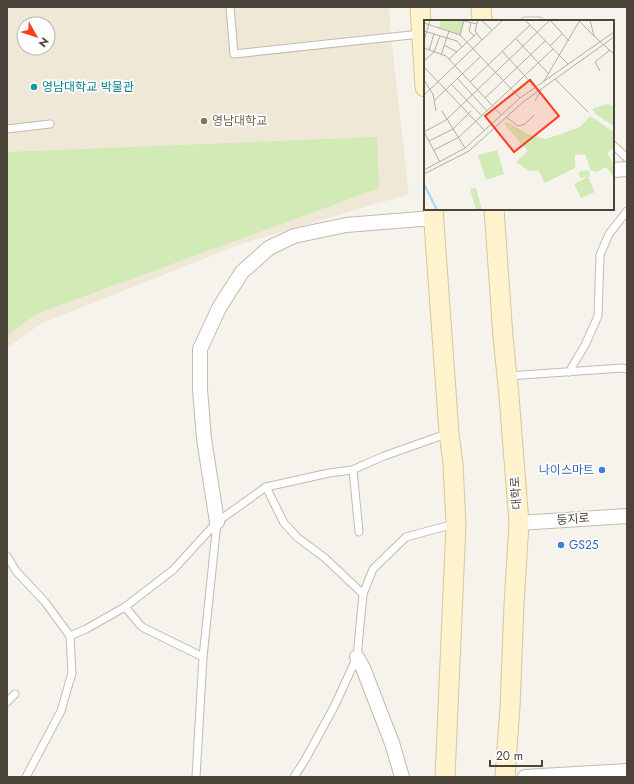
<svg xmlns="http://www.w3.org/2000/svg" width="634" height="784" font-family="Jost,'Noto Sans KR',sans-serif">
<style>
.education{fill:#efe8d6;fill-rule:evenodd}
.green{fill:#d2eab5}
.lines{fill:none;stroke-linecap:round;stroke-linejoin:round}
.service-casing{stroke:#c2bbae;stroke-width:9}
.minor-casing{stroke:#c2bbae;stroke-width:16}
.secondary-casing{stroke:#d6c79b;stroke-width:21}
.service{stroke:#fff;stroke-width:7}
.minor{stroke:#fff;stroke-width:14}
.secondary{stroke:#fff3cd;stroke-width:19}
.culture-dot{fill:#0f9aa8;stroke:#fff;stroke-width:1.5}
.education-dot{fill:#8d6e63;stroke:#fff;stroke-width:1.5}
.shop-dot{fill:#3f7fe0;stroke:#fff;stroke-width:1.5}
.labels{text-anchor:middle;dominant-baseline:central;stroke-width:3.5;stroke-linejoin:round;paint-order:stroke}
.culture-label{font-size:12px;fill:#0d838f;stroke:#fff;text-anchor:start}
.education-label{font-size:12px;fill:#785e54;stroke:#fff;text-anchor:start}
.shop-label{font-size:12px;fill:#366cbe;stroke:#fff;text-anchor:end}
.street-label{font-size:12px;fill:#4b4439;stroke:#fff}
.inset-river{fill:none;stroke:#a9d4f2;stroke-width:2}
.inset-road{fill:none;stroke:#b2ada4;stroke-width:1}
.view{fill:#fc3f1d;fill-opacity:0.15;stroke:#fc3f1d;stroke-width:2}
.inset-edge{fill:none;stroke:#4b4439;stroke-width:2}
</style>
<rect width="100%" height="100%" fill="#f6f3ec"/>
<path class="education" d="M7,7H389L391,37L409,194L244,243L42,323L7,348ZM24,24H48V48H24Z"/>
<polygon class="green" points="377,137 379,188 36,314 7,336 7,152"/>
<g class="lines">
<defs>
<g id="service">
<polyline points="230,7 234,54 420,34"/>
<polyline points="525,21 539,21"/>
<polyline points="7,129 50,124"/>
<polyline points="613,145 627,158"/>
<polyline points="569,372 585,345 598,316 600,255 609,234 627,211"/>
<polyline points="508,376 622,368 627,369"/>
<polyline points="353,470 359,532"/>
<polyline points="266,487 284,523 298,538 325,558 363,594"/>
<polyline points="7,556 16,571 45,602 70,636"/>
<polyline points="125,607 142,627 203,657 217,522"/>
<polyline points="7,702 15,694"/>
<polyline points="26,777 61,711 72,673 70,636 86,629 125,607 173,570 217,522 266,487 329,473 352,470 384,456 449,433"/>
<polyline points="196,777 203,657"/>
<polyline points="294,777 305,760 334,707 357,657 363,594 373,569 406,537 454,524"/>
</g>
<g id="minor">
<polyline points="613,170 627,169"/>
<polyline points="217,522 204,439 200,389 200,349 219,308 242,272 269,248 294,236 346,225 433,218"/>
<polyline points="519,523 627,516"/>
<polyline points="357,657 363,668 392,743 402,777"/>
<polyline points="525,777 627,771"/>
</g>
<g id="secondary">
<polyline points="420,7 425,87"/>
<polyline points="481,7 482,21"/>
<polyline points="433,209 449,433 453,464 456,524 445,777"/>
<polyline points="494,209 503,337 509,396 519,523 514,605 510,707 505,777"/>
</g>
</defs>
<use href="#service" class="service-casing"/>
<use href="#minor" class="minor-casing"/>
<use href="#secondary" class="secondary-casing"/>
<use href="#service" class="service"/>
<use href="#minor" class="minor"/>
<use href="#secondary" class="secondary"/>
</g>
<circle class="culture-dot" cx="34" cy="87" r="4"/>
<circle class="education-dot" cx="204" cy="121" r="4"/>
<g class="shop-dot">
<circle cx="602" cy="470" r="4"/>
<circle cx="561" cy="545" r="4"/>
</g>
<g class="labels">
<g class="culture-label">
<text x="42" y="87">영남대학교 박물관</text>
</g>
<g class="education-label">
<text x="212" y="121">영남대학교</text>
</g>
<g class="shop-label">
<text x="594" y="470">나이스마트</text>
<text x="569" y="545" text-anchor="start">GS25</text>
</g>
<g class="street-label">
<text transform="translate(516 493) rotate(-94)">대학로</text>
<text transform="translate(573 519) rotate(-4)">둥지로</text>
</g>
</g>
<g transform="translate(424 20)">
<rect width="190" height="190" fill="#f6f3ec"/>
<path d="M17,0H40L36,15L15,8ZM183,84L189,86L190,106L173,95L168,89ZM166,96L190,112V128L183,133L190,145V157L182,147L173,152L167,151L161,134L151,135V148L121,163L114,150L105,151L92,142L104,131L80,104L83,102L106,115L122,119L156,107ZM73,130L80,154L62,160L54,135ZM165,150L166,156L164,157L171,172L157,178L150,164L164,157L156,158L155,152ZM52,168L58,190H52L46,169Z" fill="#d2eab5"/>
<path class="inset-river" d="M0,164L13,190"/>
<path class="inset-road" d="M54,0L51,11L58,20M57,0L68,10M101,0L144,44M126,0L145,21M154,0L170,16M166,0L170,16L190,34M40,1L53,4M0,3L36,15L96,78M47,3L45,11L50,16M0,11L33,21L38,27M36,15L40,0M92,19L124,53M0,21L6,0M20,25L33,32M126,26L138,14M0,28L22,36L77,95M5,30L10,14M78,31L111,67M17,35L25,11M25,39L52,14M0,41L10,32L16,16M1,48L61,111M176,51L171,42L186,30M34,59L63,91M131,59L164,92M0,60L9,74L12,91M120,61L156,0M46,62L106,5M28,65L58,96M0,75L79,0M61,78L121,21M11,80L57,36M111,81L117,70M18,91L41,128M82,97L94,106L101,104L110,95M0,112L22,100L126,0M0,112L16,142M5,121L29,109L47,91M10,130L35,117L129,29M0,150L41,128L96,78L190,12M0,154L45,131L99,82L190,17"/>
<path class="view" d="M106,60L135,96L90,132L61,96Z"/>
<rect width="190" height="190" class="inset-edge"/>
</g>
<rect width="634" height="784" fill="none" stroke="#4b4439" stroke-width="16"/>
<g transform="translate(36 36) rotate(129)"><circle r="19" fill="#ffffff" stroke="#b7b4b0"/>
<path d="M0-3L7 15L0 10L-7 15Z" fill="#fc3f1d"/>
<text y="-6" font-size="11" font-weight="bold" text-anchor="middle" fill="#4b4439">N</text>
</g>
<path d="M490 760v6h52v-6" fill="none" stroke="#4b4439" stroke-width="2"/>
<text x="496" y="760" font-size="12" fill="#4b4439" stroke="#ffffff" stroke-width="3" paint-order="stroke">20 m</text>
</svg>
